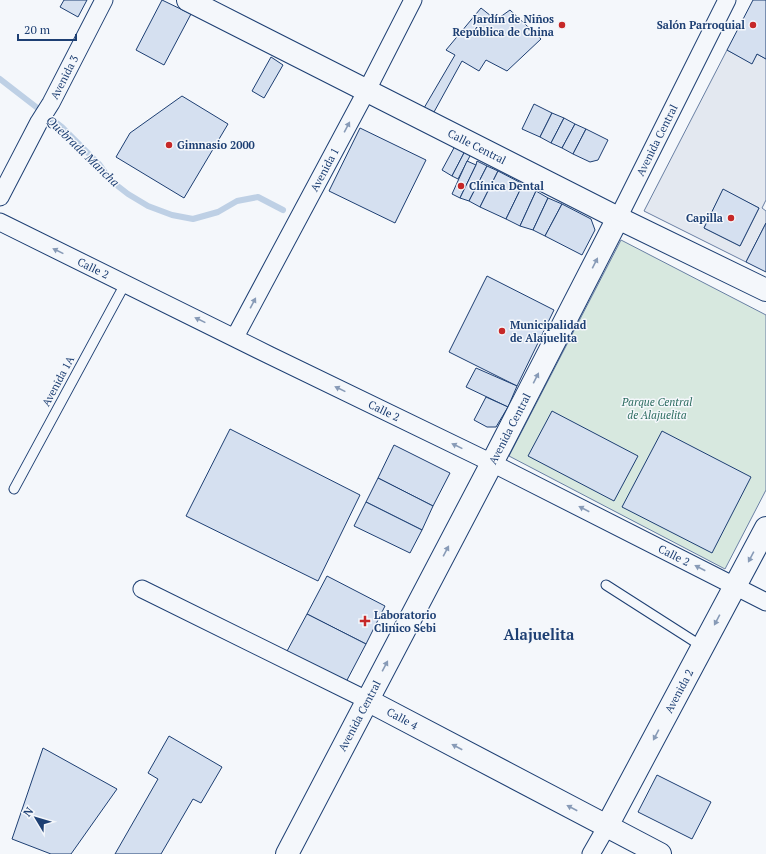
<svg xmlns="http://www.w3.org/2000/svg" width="766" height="854" font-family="'PT Serif',serif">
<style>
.green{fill:#d7e8df;stroke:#687fa3}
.parking{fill:#e3e8f0;stroke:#687fa3;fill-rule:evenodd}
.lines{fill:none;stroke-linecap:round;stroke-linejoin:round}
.stream{stroke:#bed0e5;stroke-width:6}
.building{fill:#d5e0f0;stroke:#1d3f73}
.service-casing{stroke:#1d3f73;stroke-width:11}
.minor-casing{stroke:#1d3f73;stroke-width:19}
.tertiary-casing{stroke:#1d3f73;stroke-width:24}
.secondary-casing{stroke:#1d3f73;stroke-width:24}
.service{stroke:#f4f7fb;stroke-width:9}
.minor{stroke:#f4f7fb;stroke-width:17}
.tertiary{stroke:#f4f7fb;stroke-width:22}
.secondary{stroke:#f4f7fb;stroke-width:22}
.oneway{fill:#889bb7}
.poi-dot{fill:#c62828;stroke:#f4f7fb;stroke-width:1.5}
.labels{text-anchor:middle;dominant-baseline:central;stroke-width:3;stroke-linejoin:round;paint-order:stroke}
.poi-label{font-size:11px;font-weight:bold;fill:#1d3f73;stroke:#f4f7fb;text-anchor:start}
.street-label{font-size:11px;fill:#1d3f73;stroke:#f4f7fb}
.park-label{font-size:11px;font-style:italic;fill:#2c6c60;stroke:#f4f7fb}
.water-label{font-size:12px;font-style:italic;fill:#1d3f73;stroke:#f4f7fb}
.district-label{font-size:15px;font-weight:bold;fill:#1d3f73;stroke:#f4f7fb}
</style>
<rect width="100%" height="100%" fill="#f4f7fb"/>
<polygon class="green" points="621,240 766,315 766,490 725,569 509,456"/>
<path class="parking" d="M727,50L752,63L757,54L766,59V200L762,208L766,211V223L746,262L644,211ZM723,190L759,208L740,246L704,228Z"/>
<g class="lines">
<polyline class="stream" points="0,79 62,127 99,164 110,180 128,194 148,206 172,215 193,219 218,212 237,201 258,197 283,210"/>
</g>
<g class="building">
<polygon points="64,0 87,0 78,17 60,7"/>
<polygon points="162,0 191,14 164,65 136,50"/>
<polygon points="753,0 766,0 766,59 757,54 752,64 727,50"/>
<polygon points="481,8 496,20 510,10 541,39 507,71 486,60 479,71 462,61 434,112 424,108 455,55 446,50"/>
<polygon points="271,57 283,65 264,98 252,91"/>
<polygon points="182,96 228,124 184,198 116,157 130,133"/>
<polygon points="534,104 552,113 540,137 522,129"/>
<polygon points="552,113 564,118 551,143 540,137"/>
<polygon points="564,118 575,124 562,148 551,143"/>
<polygon points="575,124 586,129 573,154 562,148"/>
<polygon points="360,128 426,160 395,223 329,191"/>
<polygon points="586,129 608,140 598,160 590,162 573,154"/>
<polygon points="455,146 465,151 452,176 442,170"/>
<polygon points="465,151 471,154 458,179 452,176"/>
<polygon points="467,161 476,165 460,198 452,194"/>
<polygon points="477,161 487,166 469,201 460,198 476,165"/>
<polygon points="487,166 498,171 480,207 469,201"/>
<polygon points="498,171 523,184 506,219 480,207"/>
<polygon points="523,184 536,191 520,226 506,219"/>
<polygon points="723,189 759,208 740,246 704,228"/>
<polygon points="536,191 548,198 533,230 520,226"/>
<polygon points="548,198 562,204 545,236 533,230"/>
<polygon points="562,204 591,219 595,230 582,255 545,236"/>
<polygon points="766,223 766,272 746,262"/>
<polygon points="487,276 554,310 517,386 449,352"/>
<polygon points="476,368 517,386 508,407 466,387"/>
<polygon points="486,397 508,407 496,427 487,427 474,420"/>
<polygon points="552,411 638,456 614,501 528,456"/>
<polygon points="230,429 360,495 318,581 186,516"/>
<polygon points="662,431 751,477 712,553 622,507"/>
<polygon points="394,445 450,473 433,506 378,478"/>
<polygon points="378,478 433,506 422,530 366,502"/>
<polygon points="366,502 422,530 410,553 354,526"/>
<polygon points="327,576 385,606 366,644 307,614"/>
<polygon points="307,614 366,644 346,682 286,653"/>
<polygon points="169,736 222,767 201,803 193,799 161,854 115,854 158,779 148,773"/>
<polygon points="43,748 117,789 71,854 51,854 12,839"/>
<polygon points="657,775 711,802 692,839 638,812"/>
</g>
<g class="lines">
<defs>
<g id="service">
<polyline points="14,489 125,284"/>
<polyline points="606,585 703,647"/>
</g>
<g id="minor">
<path id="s1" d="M0,197L39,122L51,103L104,0"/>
<path id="s2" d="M618,218L727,0"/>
<path id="s3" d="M0,222L269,355L492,463L766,602"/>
<path id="s4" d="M235,337L367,90L413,0"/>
<polyline points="142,589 367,700"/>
<polyline points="591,854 607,826"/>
</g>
<g id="tertiary">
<path id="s5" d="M367,700L660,854"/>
<path id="s6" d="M607,826L766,528"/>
<path id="s7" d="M287,854L492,463L618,218"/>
</g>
<g id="secondary">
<path id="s8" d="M188,0L618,218L766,290"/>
</g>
</defs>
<use href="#service" class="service-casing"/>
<use href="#minor" class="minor-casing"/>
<use href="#tertiary" class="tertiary-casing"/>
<use href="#secondary" class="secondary-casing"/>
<use href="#service" class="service"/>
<use href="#minor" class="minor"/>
<use href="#tertiary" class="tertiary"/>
<use href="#secondary" class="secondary"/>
</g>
<defs><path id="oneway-solid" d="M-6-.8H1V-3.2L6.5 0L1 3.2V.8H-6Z"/></defs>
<g class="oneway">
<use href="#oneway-solid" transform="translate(347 127) rotate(-62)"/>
<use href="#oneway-solid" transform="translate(58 251) rotate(-154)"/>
<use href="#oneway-solid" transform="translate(595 263) rotate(-63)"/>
<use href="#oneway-solid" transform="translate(253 303) rotate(-62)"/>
<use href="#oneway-solid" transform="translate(200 320) rotate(-154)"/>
<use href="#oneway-solid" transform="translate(536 378) rotate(-63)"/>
<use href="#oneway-solid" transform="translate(340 389) rotate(-154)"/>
<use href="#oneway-solid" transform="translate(457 446) rotate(-154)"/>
<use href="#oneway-solid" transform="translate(584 509) rotate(-153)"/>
<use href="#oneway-solid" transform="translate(446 551) rotate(-62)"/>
<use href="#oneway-solid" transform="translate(751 557) rotate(118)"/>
<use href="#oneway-solid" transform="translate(700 568) rotate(-153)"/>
<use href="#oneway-solid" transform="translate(717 620) rotate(118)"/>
<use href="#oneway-solid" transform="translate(385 666) rotate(-62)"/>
<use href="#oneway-solid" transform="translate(656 735) rotate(118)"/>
<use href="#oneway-solid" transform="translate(457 747) rotate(-152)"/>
<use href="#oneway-solid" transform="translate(572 808) rotate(-152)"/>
</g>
<g class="poi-dot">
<circle cx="562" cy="25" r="4"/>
<circle cx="753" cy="25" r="4"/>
<circle cx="169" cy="145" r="4"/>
<circle cx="461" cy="186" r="4"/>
<circle cx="731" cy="218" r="4"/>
<circle cx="502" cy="331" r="4"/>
<path d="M363 615h4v4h4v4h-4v4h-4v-4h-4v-4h4z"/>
</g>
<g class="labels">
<g class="poi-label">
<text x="554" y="19" text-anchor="end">Jardín de Niños<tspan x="554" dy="13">República de China</tspan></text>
<text x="745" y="25" text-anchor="end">Salón Parroquial</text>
<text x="177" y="145">Gimnasio 2000</text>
<text x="469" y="186">Clínica Dental</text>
<text x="723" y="218" text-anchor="end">Capilla</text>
<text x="510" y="325">Municipalidad<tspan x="510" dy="13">de Alajuelita</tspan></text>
<text x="374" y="615">Laboratorio<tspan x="374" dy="13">Clinico Sebi</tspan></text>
</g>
<g class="street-label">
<text stroke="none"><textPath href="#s1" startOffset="136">Avenida 3</textPath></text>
<text stroke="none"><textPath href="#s2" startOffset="87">Avenida Central</textPath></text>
<text stroke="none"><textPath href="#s8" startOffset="324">Calle Central</textPath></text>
<text stroke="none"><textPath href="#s4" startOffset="190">Avenida 1</textPath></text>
<text stroke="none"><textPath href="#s3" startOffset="104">Calle 2</textPath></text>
<text transform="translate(58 381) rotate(-62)">Avenida 1A</text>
<text stroke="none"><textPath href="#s3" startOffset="428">Calle 2</textPath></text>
<text stroke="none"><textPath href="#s7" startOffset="480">Avenida Central</textPath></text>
<text stroke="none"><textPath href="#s3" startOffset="752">Calle 2</textPath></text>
<text stroke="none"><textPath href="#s6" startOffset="153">Avenida 2</textPath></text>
<text stroke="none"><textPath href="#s7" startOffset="156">Avenida Central</textPath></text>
<text stroke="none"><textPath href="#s5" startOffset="40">Calle 4</textPath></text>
</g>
<g class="park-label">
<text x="657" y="402">Parque Central<tspan x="657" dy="13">de Alajuelita</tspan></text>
</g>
<g class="water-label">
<text transform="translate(83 151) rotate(44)">Quebrada Mancha</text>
</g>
<g class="district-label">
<text x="539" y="634">Alajuelita</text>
</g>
</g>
<g transform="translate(36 818) rotate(308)" stroke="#f4f7fb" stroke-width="3" paint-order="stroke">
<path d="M0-3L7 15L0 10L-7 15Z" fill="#1d3f73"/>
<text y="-6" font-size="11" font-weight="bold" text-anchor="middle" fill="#1d3f73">N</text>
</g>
<path d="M18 34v6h58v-6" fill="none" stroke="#1d3f73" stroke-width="2"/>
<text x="24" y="34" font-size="12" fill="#1d3f73" stroke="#f4f7fb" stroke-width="3" paint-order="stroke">20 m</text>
</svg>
